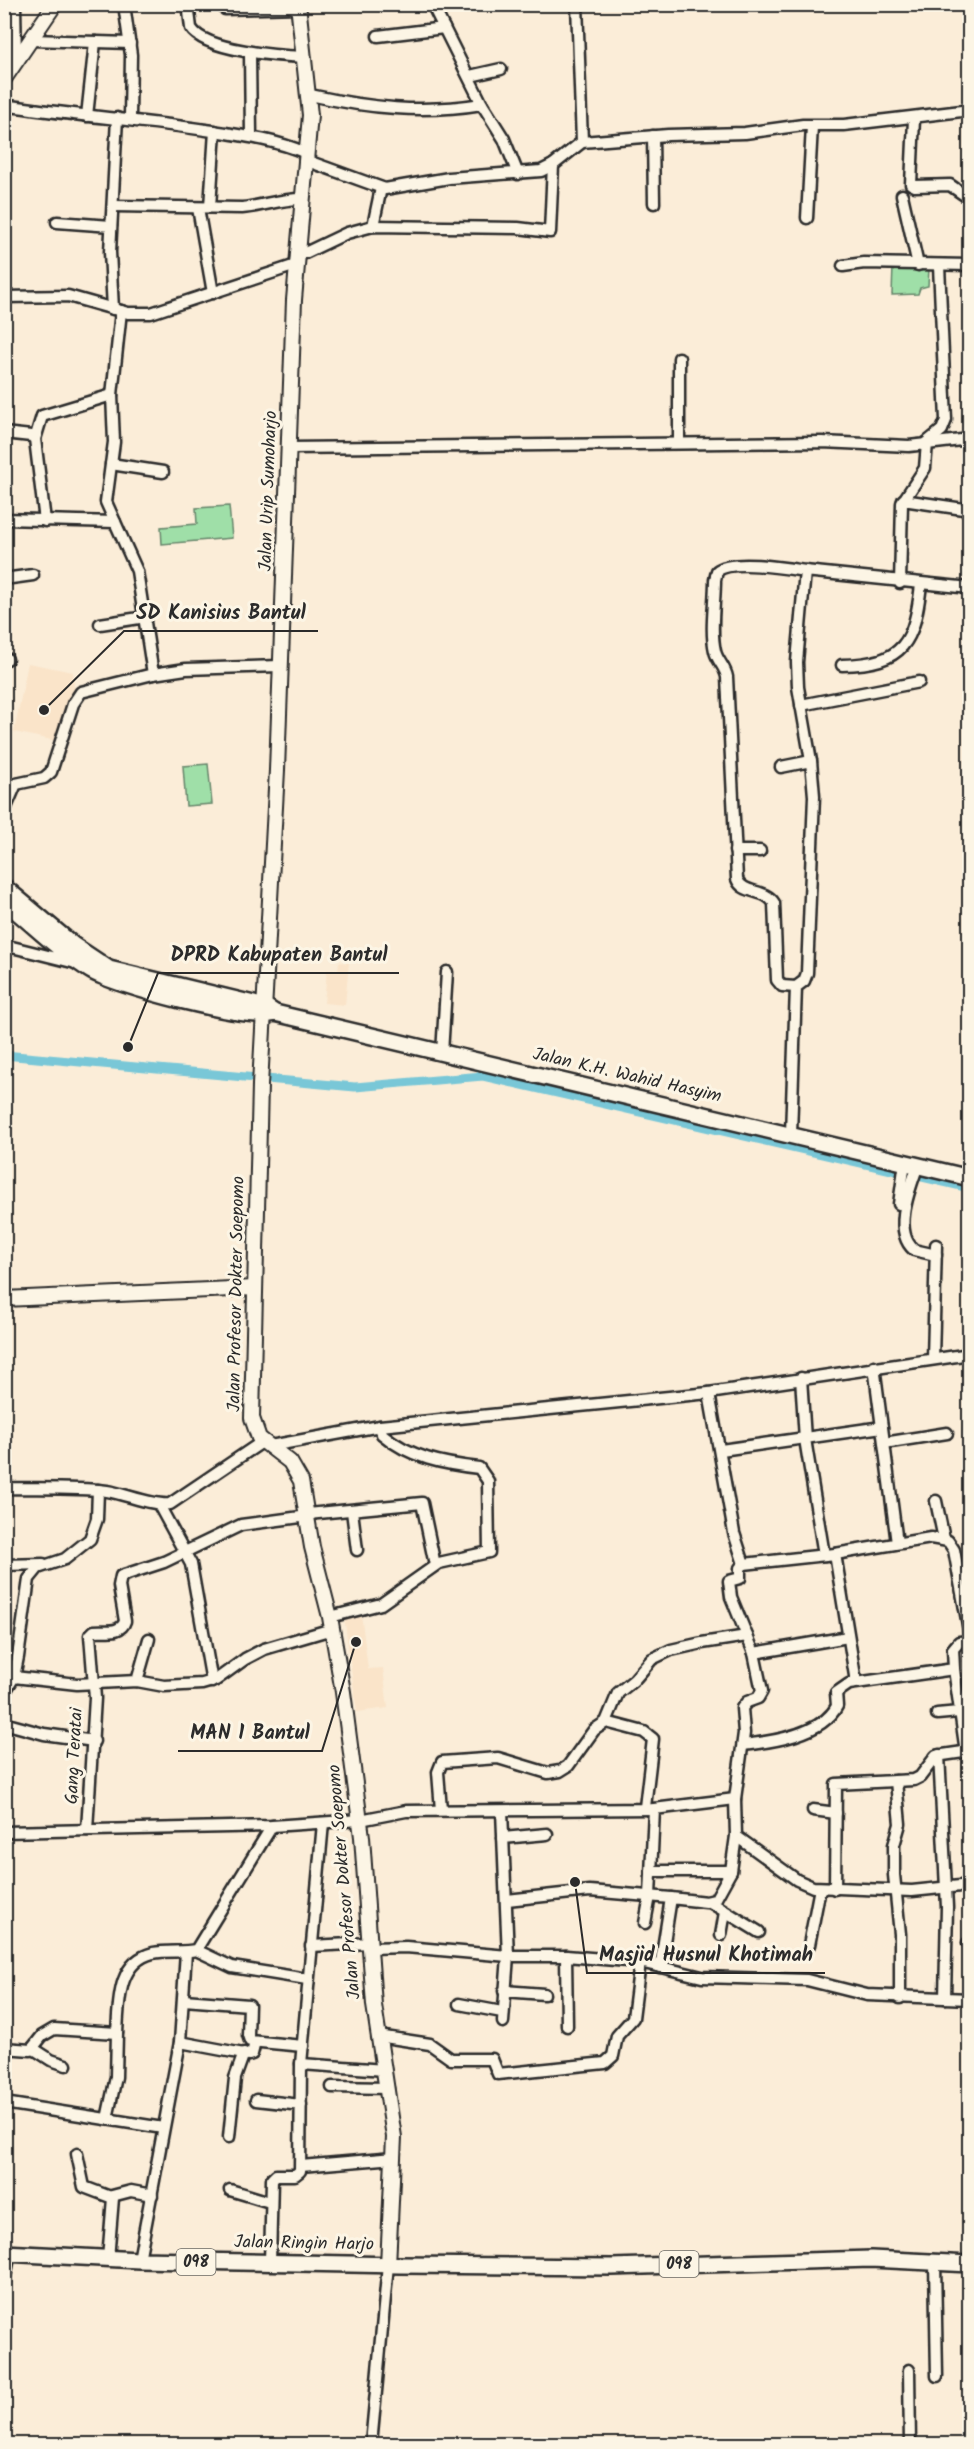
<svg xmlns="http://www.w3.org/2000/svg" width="974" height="2449" font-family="Kalam,sans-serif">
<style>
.built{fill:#fae4c9}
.green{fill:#9fdfa8;stroke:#65856a;stroke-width:1.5}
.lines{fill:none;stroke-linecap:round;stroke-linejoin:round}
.canal{stroke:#79c7d7;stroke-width:9}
.street-casing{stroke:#2b2b2b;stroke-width:15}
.secondary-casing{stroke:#2b2b2b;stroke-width:18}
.primary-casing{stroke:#2b2b2b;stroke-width:20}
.street{stroke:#fcf5e5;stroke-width:10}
.secondary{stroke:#fcf5e5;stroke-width:14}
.primary{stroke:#fcf5e5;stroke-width:15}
.labels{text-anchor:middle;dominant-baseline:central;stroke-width:6;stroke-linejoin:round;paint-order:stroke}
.shield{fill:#fcf5e5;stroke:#6a6863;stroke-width:1.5}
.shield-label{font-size:16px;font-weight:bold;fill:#2b2b2b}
.street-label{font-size:18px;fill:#2b2b2b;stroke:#fcf5e5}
.leader{fill:none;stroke:#2b2b2b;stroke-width:2}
.callout-dot{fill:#2b2b2b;stroke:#fcf5e5;stroke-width:2}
.callout-label{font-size:20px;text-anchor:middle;font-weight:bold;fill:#2b2b2b;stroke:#fcf5e5;stroke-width:6;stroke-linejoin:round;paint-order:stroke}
</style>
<rect width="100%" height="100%" fill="#fbedd8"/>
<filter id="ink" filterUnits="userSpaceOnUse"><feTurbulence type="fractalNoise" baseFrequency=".0167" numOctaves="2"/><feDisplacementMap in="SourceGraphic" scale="12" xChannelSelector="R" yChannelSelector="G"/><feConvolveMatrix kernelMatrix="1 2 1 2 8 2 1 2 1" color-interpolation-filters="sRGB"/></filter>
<g filter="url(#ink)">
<g class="built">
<polygon points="28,663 73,672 74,688 61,742 14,732"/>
<polygon points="339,962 349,963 345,1005 324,1003 327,970 338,971"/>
<polygon points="361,1613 368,1669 383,1668 388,1708 357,1712 344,1616"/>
</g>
<g class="green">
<polygon points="893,266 929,268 928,286 920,288 918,294 892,295"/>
<polygon points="229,506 232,538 162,544 161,527 197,524 196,508"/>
<polygon points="208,764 212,804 186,806 183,766"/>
</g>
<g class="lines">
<polyline class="canal" points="4,1055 355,1087 483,1076 970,1188"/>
<defs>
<g id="street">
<polyline points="15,4 16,61"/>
<polyline points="124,4 131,55 130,118"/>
<path d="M188,4L191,28C205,51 280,56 305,57"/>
<polyline points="432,4 482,104 504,139 518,174"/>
<polyline points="225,9 298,7"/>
<polyline points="378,36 444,28"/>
<polyline points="31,40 130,43"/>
<polyline points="250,54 251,135"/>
<polyline points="470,76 501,69"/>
<path d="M310,95C369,108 422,114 482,104"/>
<path d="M4,105C74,116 144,120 213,131C246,136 275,140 306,153"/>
<polyline points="87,116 95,42"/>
<polyline points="914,119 911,184 915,186 950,185 970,199"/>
<polyline points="653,136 654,203"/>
<polyline points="582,142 668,135 745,133 803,125 844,125 970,110"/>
<polyline points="305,160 385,189 449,178 541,171 553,165 582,142 577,4"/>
<polyline points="902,195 918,265"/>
<path d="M113,206L242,208C263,206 280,199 301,199"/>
<polyline points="210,207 215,131"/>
<polyline points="198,208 213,293"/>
<polyline points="807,218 812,126"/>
<polyline points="57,222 111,226"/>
<polyline points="373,226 381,188"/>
<polyline points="297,254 305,253 347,233 373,226 518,228 550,232 553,165"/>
<polyline points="843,266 864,263 970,265"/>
<polyline points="4,297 68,296 128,313 151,313 296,265"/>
<polyline points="113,309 110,252 117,118"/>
<polyline points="121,311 112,395 114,442 106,502 137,571 153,674"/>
<polyline points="4,433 31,436 35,439 45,521"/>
<polyline points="35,439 42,416 112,395"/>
<polyline points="679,443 679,358"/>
<polyline points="926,443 942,430 946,420 939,266"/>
<polyline points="289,448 822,442 909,446 970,439"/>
<polyline points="111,464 163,472"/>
<polyline points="903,500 970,510"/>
<polyline points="4,519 115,522"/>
<polyline points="4,579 33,575"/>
<polyline points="900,583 902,503 925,468 927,443"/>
<polyline points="100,624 146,617"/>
<polyline points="4,659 7,659"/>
<path d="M842,665C905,664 914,642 921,585"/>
<polyline points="801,705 919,682"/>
<polyline points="811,761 798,687 797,662 805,571 970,588"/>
<polyline points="781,767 811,761 814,796 807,973 804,981 796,987 791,1134"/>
<polyline points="4,812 16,784 44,778 51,772 73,704 81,692 153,674 186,669 280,666"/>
<polyline points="735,851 760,851"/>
<polyline points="4,945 76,963"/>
<path d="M796,987L782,986L777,980L774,903C765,888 743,895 737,879L727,677C725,666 717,661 715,651C710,630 715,603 715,580L717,571C731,559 786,568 805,571"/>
<polyline points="442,1053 447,972"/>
<path d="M918,1165C910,1188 892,1231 914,1250L936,1255"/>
<polyline points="899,1204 905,1162"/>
<polyline points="933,1359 936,1245"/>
<polyline points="874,1366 897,1543"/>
<polyline points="801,1378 805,1439 824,1555"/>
<polyline points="884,1443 947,1433"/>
<polyline points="270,1446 380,1426 709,1393 970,1354"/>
<polyline points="721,1450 882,1427"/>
<path d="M4,1488C38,1489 73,1487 107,1491C126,1494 153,1506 170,1504L262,1442"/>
<polyline points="936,1501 944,1539"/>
<polyline points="159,1505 191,1564 212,1682"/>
<polyline points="352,1511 357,1550"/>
<polyline points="308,1514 422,1503 435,1565"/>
<polyline points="835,1554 856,1682"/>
<polyline points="744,1564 835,1554 931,1538 948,1541 954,1550 970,1636"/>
<polyline points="4,1565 43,1564"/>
<path d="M330,1617L381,1604L439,1563L489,1552L488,1481L479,1468C444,1464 410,1458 382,1434L380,1426"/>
<polyline points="747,1636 754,1653 848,1637"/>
<polyline points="754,1653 762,1691 758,1698 747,1702 742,1708 744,1733 735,1799 736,1836 797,1880 813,1887 912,1891 970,1885"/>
<polyline points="954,1669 966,1752"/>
<polyline points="14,1677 77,1684 137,1681 164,1686 202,1684 216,1680 245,1659 264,1649 332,1629"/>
<polyline points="137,1681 149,1639"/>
<polyline points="4,1693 14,1677 18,1657 29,1579 38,1568 65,1559 90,1539 97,1519 98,1490"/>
<polyline points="937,1714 959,1712"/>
<polyline points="606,1722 644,1732 653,1739 645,1807"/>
<polyline points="4,1723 44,1734 94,1741"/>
<path d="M743,1745C771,1742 822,1735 837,1706L836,1693L849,1684L954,1669L953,1649L959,1642L970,1641"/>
<polyline points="939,1755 947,1907 945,1998"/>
<polyline points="896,1781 900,1824 894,1845 894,1875 900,1934 900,1998"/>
<polyline points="441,1810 438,1772 442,1762 498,1758 548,1773 560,1771 568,1766 594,1730 606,1722 618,1693 634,1680 652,1659 671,1650 702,1643 747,1636 731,1597 729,1581 740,1578 740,1568 744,1564 734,1533 709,1393"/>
<polyline points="813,1810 836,1813"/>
<polyline points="502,1811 508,1956 503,2022"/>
<path d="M87,1830L95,1698L90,1635L94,1631C106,1630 121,1634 125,1621L119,1586L121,1576L164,1562L241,1525L308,1516"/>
<polyline points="4,1832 272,1826 360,1820 406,1811 654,1809 735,1799"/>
<polyline points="503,1838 547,1834"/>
<polyline points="651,1871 731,1871"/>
<polyline points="835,1889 836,1784 914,1780 920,1777 936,1756 970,1751"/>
<polyline points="507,1900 590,1891 671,1898"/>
<polyline points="710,1902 759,1932"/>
<polyline points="645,1923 650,1896 654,1809"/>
<polyline points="721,1935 725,1912"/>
<polyline points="968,1943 970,1943"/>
<polyline points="809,1945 820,1888"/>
<polyline points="311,1946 370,1943"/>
<polyline points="370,1948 406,1947 508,1956 566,1956 640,1962 702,1977 807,1980 867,1995 970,1999"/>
<polyline points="196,1950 232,1967 307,1979"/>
<polyline points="566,1956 567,2026"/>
<polyline points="660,1967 671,1898 706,1902 715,1900 731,1871 736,1836"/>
<polyline points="504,1991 544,1994"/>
<polyline points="184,2000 249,2005 248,2035 250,2041 303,2046"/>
<polyline points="459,2004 502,2012"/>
<polyline points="378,2036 430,2044 451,2059 492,2059 498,2074 605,2063 613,2056 617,2036 633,2018 640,1962"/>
<polyline points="180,2042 249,2055 252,2054 255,2042"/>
<path d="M4,2048L31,2050L42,2036L54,2029L117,2033C119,2003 117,1962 153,1953C167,1950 182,1953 196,1950L272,1826"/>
<polyline points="34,2049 51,2060 66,2065"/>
<polyline points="301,2064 385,2070"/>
<polyline points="332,2087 388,2088"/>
<polyline points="256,2100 301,2105"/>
<polyline points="4,2103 163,2128"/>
<polyline points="107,2119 116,2077 117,2033"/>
<polyline points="229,2137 235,2078 244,2053"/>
<polyline points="77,2154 84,2187 113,2198 108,2259"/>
<polyline points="301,2166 394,2158"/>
<polyline points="230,2190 270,2202"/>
<polyline points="112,2196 131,2191 152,2195"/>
<polyline points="139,2260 180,2042 186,1952"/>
<polyline points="935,2262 937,2376"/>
<polyline points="270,2263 272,2179 276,2175 295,2175 300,2171 301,2064 323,1823"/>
<polyline points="4,2282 10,2253"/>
<polyline points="909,2370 910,2444"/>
<polyline points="371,2444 388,2265"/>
</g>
<g id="secondary">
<polyline points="298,4 310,115 294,300 277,770 260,1085 252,1418 259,1438 290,1462 301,1481 312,1547 330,1617 343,1692 362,1837 374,2005 394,2137 388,2265"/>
<polyline points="4,79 55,4"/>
<polyline points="4,1299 255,1288"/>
</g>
<g id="primary">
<polyline points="4,887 73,945 109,969 266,1007 275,1013 970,1178"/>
<path d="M4,901C33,924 59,951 90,970C115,986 249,1021 275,1013"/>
<polyline points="4,2253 139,2260 400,2265 612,2267 871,2259 970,2264"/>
</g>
</defs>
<use href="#street" class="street-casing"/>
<use href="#secondary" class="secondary-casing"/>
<use href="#primary" class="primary-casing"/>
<use href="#street" class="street"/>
<use href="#secondary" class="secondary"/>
<use href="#primary" class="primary"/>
</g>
</g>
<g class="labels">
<g class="shield">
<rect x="176.5" y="2249" width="39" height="26" rx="4.5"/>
<rect x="659.5" y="2251" width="39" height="26" rx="4.5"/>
</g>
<g class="shield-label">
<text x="196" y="2262">098</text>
<text x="679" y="2264">098</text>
</g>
<g class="street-label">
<text transform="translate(269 491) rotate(-88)">Jalan Urip Sumoharjo</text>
<text transform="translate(627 1076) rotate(13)">Jalan K.H. Wahid Hasyim</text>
<text transform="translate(237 1294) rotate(-89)">Jalan Profesor Dokter Soepomo</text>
<text transform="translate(75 1756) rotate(-87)">Gang Teratai</text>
<text transform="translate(345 1882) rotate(-95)">Jalan Profesor Dokter Soepomo</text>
<text transform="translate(304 2244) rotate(1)">Jalan Ringin Harjo</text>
</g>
</g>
<path class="leader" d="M44 710L124 631H318M128 1047L158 973H399M356 1642L322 1751H178M575 1882L587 1973H825"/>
<g class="callout-dot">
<circle cx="44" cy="710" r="6"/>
<circle cx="128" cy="1047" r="6"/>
<circle cx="356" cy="1642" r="6"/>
<circle cx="575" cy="1882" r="6"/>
</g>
<g class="callout-label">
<text x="221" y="619">SD Kanisius Bantul</text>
<text x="279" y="961">DPRD Kabupaten Bantul</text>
<text x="250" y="1739">MAN 1 Bantul</text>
<text x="706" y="1961">Masjid Husnul Khotimah</text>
</g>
<rect width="974" height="2449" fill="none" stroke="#fcf5e5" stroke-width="24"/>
<rect x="12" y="12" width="950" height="2425" fill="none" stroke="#2b2b2b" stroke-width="2" filter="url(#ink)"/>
</svg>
